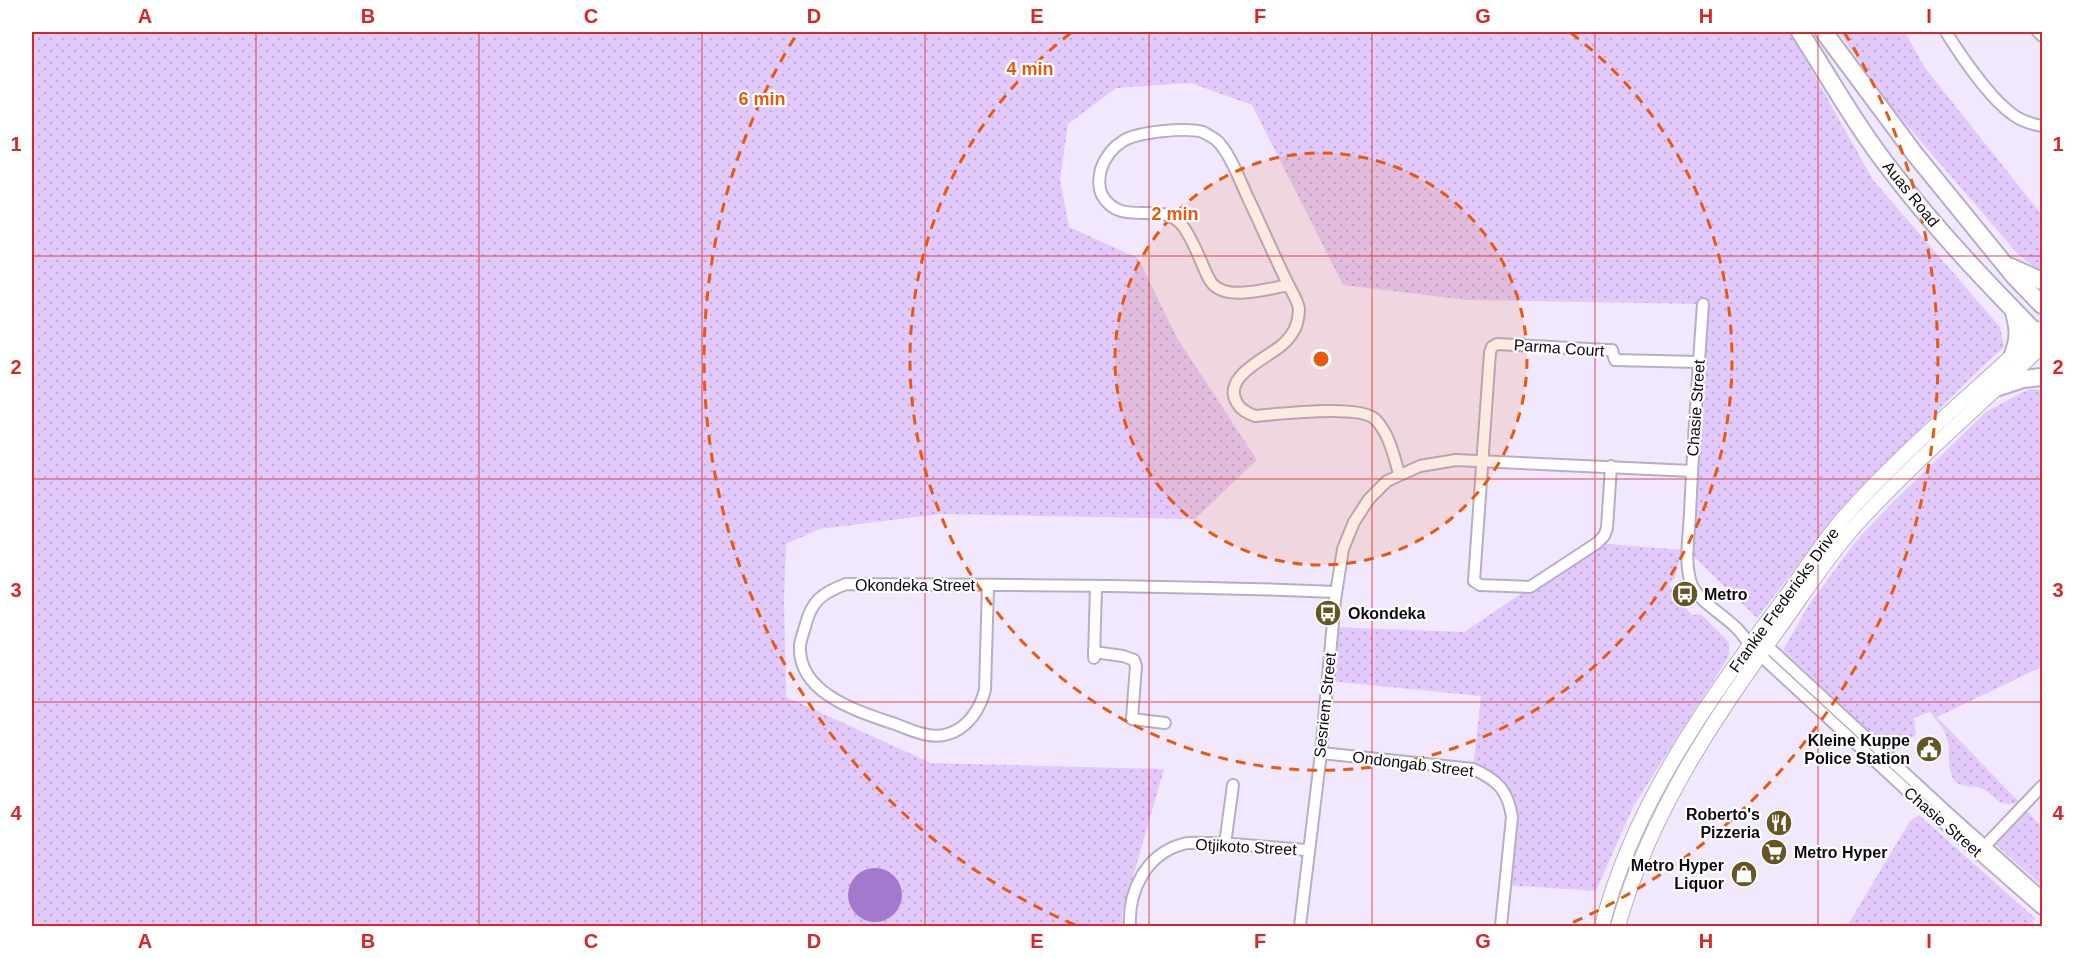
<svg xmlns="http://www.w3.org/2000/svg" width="2074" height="958" font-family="Arial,sans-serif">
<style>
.grass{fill:url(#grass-dots)}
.water{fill:#a379cd}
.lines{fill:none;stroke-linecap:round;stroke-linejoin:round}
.minor-casing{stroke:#b8adc6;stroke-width:14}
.major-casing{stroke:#b8adc6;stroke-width:16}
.highway-casing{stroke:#b8adc6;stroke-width:20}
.minor{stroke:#fff;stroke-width:10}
.major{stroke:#fff;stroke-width:14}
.highway{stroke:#fff;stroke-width:16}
.grid{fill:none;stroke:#d62828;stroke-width:1.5;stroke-opacity:0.55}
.ring{fill:none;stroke:#e8590c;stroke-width:3;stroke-dasharray:10 8}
.labels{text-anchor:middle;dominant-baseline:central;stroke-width:4.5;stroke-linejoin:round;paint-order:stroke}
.street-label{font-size:16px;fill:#0d0911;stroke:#fff}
.poi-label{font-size:16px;font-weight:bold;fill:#0d0911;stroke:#fff;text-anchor:start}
.centre{fill:#e8590c;stroke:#fff;stroke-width:3}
.ring-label{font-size:18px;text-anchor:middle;font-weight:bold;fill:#e8590c;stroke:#fff;stroke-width:4.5;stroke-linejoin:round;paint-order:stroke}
.neatline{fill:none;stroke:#d62828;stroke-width:2}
.grid-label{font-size:20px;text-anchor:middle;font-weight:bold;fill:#d62828}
</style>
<defs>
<pattern id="grass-dots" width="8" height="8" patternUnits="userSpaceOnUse" patternTransform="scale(1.5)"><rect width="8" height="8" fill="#e1cafb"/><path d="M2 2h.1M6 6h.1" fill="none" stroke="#c0acd6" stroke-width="1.8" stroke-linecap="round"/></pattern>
</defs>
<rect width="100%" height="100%" fill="#f1e8fd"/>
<g class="grass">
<polygon points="32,32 1790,32 1873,180 2000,327 2004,347 1981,368 1853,494 1757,618 1688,551 1703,304 1467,300 1343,285 1252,105 1191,83 1116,88 1068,124 1060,180 1069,227 1138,258 1177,338 1257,460 1195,519 940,514 820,529 786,544 784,601 786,697 931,763 1164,769 1122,915 1123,926 32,926"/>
<polygon points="1839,32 1905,32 1925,68 2042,215 2042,271 2034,267 2017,253 1893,109"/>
<path d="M2029,389L2042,390V657L2039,668L1937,717L2019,802C2003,808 1998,800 1986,791C1978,784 1962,789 1955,781C1945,769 1952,750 1946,735C1943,727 1935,719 1930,712L1914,718L1916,734L1893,754L1783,650L1808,606L1856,541L1891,504L1987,411Z"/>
<polygon points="1597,543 1682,550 1675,577 1669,584 1679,600 1692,615 1701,614 1729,642 1729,656 1633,807 1596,891 1505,885 1510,802 1473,769 1481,696 1328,681 1333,627 1464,632"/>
<polygon points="2027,811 2042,827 2042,886 1995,844"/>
<polygon points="1919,815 2036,919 2026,926 1847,926 1910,821"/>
</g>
<circle class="water" cx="875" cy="895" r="27"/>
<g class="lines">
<defs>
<g id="minor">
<path d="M1946,32C1961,56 1989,97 2012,114C2021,121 2031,124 2042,126"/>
<polyline points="2038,32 2042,36"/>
<path d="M1288,285C1268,289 1225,302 1211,282C1207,276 1204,268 1201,261C1196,250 1190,235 1182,225C1160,199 1121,229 1102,195C1098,187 1099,177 1101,169C1105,158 1113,147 1123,141C1137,132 1186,127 1203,132C1206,134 1212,137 1215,139C1229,150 1240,181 1248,198C1262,227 1274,256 1288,284C1292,292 1298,301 1299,309C1299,313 1298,319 1297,323C1295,331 1288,340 1282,345C1267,358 1221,377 1237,403C1241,410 1247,413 1255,416C1279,414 1359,404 1375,419C1389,433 1394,456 1399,474"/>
<path d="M1703,304C1698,374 1693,444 1690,514C1689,536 1684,562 1691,583C1700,607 1736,618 1749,645L1912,795L2042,909"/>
<polyline points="1611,466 1607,528 1604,536 1597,543 1530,587 1480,585 1474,581 1490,352 1492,347 1497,344 1607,350 1612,350 1615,360 1699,362"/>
<path d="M988,585L985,690C980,709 968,728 948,734C931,740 911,730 895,724C860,712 797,694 800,645C801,639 803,633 805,627C811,601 822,593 846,584C1010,585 1173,585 1336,592"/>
<polyline points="1763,642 1949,814 2042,897"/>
<polyline points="1094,652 1123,656 1134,660 1136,666 1132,719 1165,723"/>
<polyline points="1094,658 1096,587"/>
<path d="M1321,753L1473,769C1498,780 1508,791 1512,817L1501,926"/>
<polyline points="1225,844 1233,785"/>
<polyline points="1982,849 2042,786"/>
<path d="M1130,926C1128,891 1146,854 1183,844C1191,842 1202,843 1211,843C1243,844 1275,848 1307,850"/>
<polyline points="1300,926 1321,753 1335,600 1343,549 1354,522 1369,499 1387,481 1420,466 1456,460 1692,471"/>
</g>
<g id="major">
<path d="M1602,926C1633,805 1707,702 1781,603C1802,575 1821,543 1845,516C1905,448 1977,390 2042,328"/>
<path d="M1618,926C1651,809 1717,715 1787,617C1809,586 1830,554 1855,526C1913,462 1980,405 2042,346"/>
</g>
<g id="highway">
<path d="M1800,32C1830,79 1858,129 1893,173C1938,232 1990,286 2042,339"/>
<polyline points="1824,32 1914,153 2014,276 2042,305"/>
<polyline points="2011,267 2042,281"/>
<path d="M2012,357C2019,340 2019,330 2014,312"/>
<polyline points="1999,387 2023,379 2042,377"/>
</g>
</defs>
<use href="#minor" class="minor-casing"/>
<use href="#major" class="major-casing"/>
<use href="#highway" class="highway-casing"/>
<use href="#minor" class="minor"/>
<use href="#major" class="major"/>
<use href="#highway" class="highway"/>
</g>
<path class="grid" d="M256,32V926M479,32V926M702,32V926M925,32V926M1149,32V926M1372,32V926M1595,32V926M1818,32V926M32,256H2042M32,479H2042M32,702H2042"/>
<circle cx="1321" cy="359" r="206" fill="#e8590c" fill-opacity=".12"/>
<g class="ring">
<circle cx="1321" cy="359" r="206"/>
<path d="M1571 33A411 411 0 1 1 1071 33"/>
<path d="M1075 925A617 617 0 0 1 798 32M1844 32A617 617 0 0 1 1567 925"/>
</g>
<defs>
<symbol id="bus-disc" viewBox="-11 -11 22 22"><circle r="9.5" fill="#655724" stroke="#fff"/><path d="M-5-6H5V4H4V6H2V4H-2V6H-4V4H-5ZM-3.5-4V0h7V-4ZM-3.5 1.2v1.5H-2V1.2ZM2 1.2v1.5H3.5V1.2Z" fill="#fff"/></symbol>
<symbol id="civic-disc" viewBox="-11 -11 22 22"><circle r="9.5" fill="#655724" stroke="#fff"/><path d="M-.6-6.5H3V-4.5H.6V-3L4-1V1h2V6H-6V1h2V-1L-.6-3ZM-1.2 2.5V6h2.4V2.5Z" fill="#fff"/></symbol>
<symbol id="restaurant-disc" viewBox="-11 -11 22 22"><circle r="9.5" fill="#655724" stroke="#fff"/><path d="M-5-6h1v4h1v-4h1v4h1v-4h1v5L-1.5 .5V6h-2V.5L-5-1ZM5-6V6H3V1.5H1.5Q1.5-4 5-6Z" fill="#fff"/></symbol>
<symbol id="supermarket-disc" viewBox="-11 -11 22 22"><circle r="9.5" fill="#655724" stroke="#fff"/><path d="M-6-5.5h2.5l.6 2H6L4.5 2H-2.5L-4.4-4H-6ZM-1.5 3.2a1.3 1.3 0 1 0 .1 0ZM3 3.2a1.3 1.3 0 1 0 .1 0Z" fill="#fff"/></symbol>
<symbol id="shop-disc" viewBox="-11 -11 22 22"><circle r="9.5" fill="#655724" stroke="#fff"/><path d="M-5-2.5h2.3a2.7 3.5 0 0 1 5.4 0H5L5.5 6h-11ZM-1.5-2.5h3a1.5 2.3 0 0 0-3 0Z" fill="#fff"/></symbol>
</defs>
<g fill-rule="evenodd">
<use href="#bus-disc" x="1670" y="579" width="30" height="30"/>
<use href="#bus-disc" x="1313" y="598" width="30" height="30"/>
<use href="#civic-disc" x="1914" y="734" width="30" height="30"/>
<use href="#restaurant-disc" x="1764" y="808" width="30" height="30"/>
<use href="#supermarket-disc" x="1759" y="837" width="30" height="30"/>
<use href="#shop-disc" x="1729" y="859" width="30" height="30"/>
</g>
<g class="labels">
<g class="street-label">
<text transform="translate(1911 194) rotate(51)">Auas Road</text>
<text transform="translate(1559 348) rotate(4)">Parma Court</text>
<text transform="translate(1696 408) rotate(-86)">Chasie Street</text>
<text x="915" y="585">Okondeka Street</text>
<text transform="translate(1784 600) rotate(-54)">Frankie Fredericks Drive</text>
<text transform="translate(1325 705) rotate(-84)">Sesriem Street</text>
<text transform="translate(1413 764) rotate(7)">Ondongab Street</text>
<text transform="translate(1943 822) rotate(41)">Chasie Street</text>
<text transform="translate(1246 847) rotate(3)">Otjikoto Street</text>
</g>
<g class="poi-label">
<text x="1704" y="594">Metro</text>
<text x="1348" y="613">Okondeka</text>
<text x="1910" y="740" text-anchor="end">Kleine Kuppe<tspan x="1910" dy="18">Police Station</tspan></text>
<text x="1760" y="814" text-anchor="end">Roberto's<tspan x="1760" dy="18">Pizzeria</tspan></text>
<text x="1794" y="852">Metro Hyper</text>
<text x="1724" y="865" text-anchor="end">Metro Hyper<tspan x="1724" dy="18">Liquor</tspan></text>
</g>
</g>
<circle cx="1321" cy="359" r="9" class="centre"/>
<g class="ring-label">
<text x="1030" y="75">4 min</text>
<text x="762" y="105">6 min</text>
<text x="1175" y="220">2 min</text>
</g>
<rect width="2074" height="958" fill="none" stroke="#ffffff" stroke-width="66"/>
<rect x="33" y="33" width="2008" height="892" class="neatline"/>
<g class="grid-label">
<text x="145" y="23">A</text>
<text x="368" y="23">B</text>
<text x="591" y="23">C</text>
<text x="814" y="23">D</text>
<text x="1037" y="23">E</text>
<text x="1260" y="23">F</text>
<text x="1483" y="23">G</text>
<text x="1706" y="23">H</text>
<text x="1929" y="23">I</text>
<text x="16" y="151">1</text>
<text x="2058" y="151">1</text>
<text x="16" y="374">2</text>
<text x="2058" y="374">2</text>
<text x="16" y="597">3</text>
<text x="2058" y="597">3</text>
<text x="16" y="820">4</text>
<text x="2058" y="820">4</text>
<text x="145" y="948">A</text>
<text x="368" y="948">B</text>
<text x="591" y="948">C</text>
<text x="814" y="948">D</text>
<text x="1037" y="948">E</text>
<text x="1260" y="948">F</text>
<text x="1483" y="948">G</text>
<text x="1706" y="948">H</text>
<text x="1929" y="948">I</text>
</g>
</svg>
